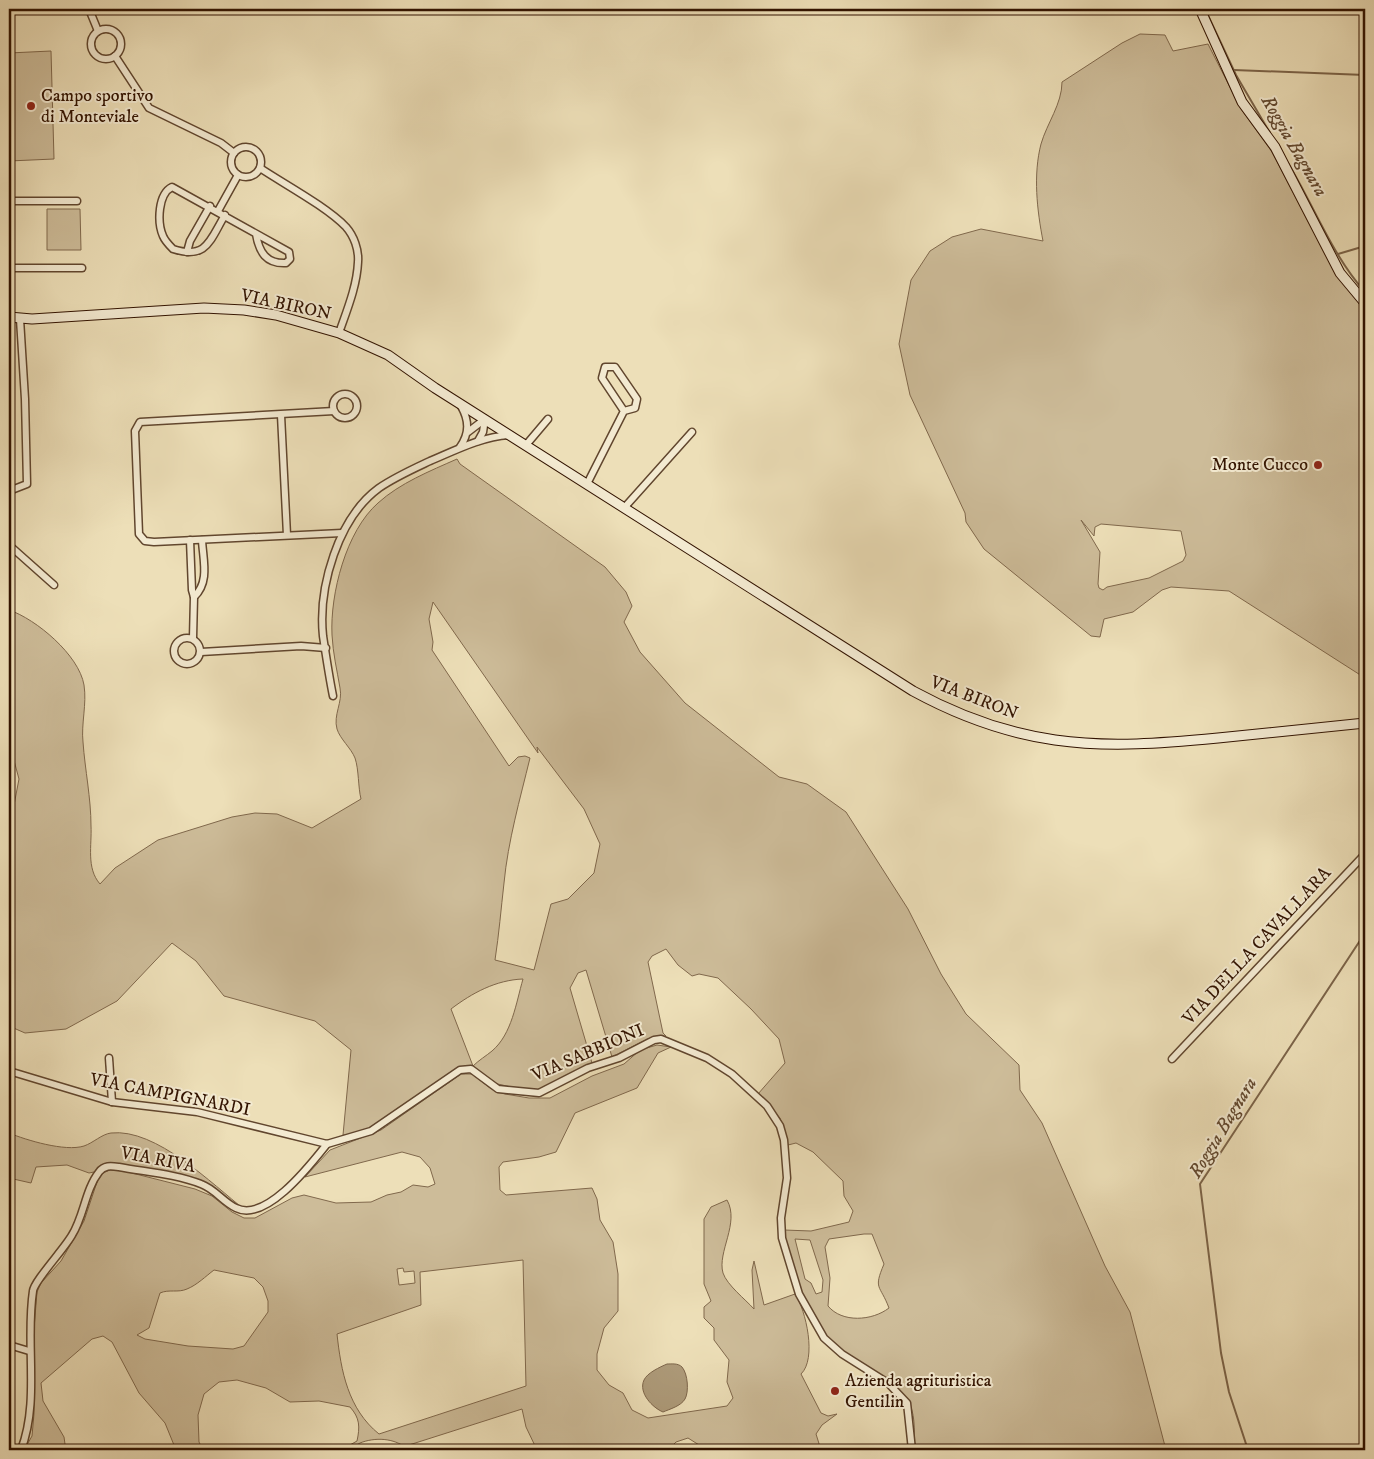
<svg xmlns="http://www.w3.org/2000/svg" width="1374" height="1459" font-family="'IM FELL DW Pica',serif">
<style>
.green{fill:#cdbc99;stroke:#80684c;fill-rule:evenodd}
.water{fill:#ad9a79;stroke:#7c6449}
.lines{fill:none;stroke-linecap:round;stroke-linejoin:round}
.stream{stroke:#7c6449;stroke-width:2}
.street-casing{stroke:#61462e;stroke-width:9}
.secondary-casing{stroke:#321300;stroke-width:11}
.street{stroke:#f3ead1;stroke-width:6}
.secondary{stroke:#f3ead1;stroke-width:9}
.poi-dot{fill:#8f2418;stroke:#f3ead1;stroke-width:2}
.labels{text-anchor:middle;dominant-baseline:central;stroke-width:4;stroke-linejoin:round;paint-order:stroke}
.poi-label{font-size:18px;fill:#321300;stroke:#f3ead1;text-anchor:start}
.street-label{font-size:18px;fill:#321300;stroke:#f3ead1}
.water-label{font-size:19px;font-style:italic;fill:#634930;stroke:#f3ead1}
</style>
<rect width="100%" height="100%" fill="#eddfb8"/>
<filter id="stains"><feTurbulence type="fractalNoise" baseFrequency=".004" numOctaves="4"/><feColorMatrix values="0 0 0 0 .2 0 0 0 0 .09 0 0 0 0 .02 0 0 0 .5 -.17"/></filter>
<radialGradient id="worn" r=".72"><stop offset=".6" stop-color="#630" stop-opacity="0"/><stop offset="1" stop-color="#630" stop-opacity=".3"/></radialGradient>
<g class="green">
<path d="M1140,34L1165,35L1173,51L1208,44L1241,109L1272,152L1333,269L1365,311V678L1229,591L1171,587L1162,590L1133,612L1104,619L1100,637L1091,636L984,549L966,522L965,513L910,395L899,344L911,280L930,251L952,237L981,229L1043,241C1037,210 1033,175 1041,144C1047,123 1062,104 1062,82L1122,43ZM1081,520L1094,536L1095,527L1101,524L1181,531L1186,555L1183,561L1149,578L1107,587L1103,590L1099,588L1098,584L1100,552Z"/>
<polygon points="51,51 54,159 9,161 9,53"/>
<polygon points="47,209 80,209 81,250 47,250"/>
<path d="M457,459L460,464L605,567L626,592L632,606L624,622L640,652L685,703L779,777L807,784L846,812L908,909L941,974L966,1014L1019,1065L1020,1090L1042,1123L1105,1266L1130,1312L1166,1450H914C914,1436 916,1418 910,1405C900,1378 844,1361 825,1336C803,1307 788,1264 784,1230L811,1231L849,1222L853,1211L844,1196L843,1181L813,1152L796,1143L788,1145L780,1118L758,1094L785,1063L779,1039L751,1009L718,978L699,974L692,976L678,965L666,949L652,956L648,962L663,1033L666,1036L647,1039L612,1057L586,970L578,973L570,988L592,1063L539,1090L516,1088L493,1083L473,1066H465L454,1071L368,1130L347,1135H343L351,1050L315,1021L224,996L196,961L172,943L117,1001L66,1029L25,1033L9,1026V831L19,779L9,742V610C36,619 79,655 84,685C87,704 81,724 83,742C85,770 91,798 91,826C92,845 86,868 100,884L115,868L158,840L232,817L255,813L277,814L312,828L361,799C358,787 359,770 355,758C351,748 340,739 337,729C333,715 343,702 340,688C337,670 333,654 332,635C330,594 346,531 378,503C400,483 430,471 457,459ZM433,602L538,753L537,747L584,809L600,844L594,873L568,899L551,904L534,970L495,960C499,934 501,909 504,883C508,841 520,799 530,758L525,756L518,757L509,766L432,650L433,642L429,619ZM523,979C516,1003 512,1034 492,1051C486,1056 479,1060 473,1066L451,1009C472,993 496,980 523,979ZM864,1234H872L884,1264C873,1290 880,1284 889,1308C872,1321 842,1323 828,1306L830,1278L825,1247L829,1239ZM795,1239L810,1240L823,1280L822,1292L816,1294L811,1283L805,1279Z"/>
<path d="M657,1045L671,1047L658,1053L637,1088L575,1113L556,1152L539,1157L503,1162L499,1167L500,1190L506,1195L592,1188L597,1199L600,1220L613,1242L618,1274V1311L604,1328L597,1354V1370L609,1385L623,1393L632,1410L648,1418L727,1406L733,1398L727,1382L729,1360L714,1340V1328L704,1318V1307L711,1301L704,1284V1219L711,1207L727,1200C740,1223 717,1252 723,1273C727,1285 745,1299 754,1309L752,1270L754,1261L764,1305L795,1294C806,1310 817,1359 801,1374L821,1413L828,1416L837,1414L822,1425L816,1434L821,1450H707L688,1438L676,1442L668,1450H537L526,1427L522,1409L409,1445L406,1448C394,1438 375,1437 360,1443C353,1447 349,1450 341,1450L357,1441C360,1427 360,1418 350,1407L319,1401L290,1402L266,1388L237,1380L219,1382L204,1394L198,1415L199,1442L203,1450H176L165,1423L139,1393L112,1342L103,1336L92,1339L41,1383L43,1401L64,1437L65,1444L61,1450H24L32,1436L34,1414V1329L37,1292L41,1283L61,1261L84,1221L98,1179L103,1173L110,1170L124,1171L195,1189L212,1196L232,1212L244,1218H255L292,1198L304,1195L336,1203L371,1202L387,1195L401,1192L413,1185L428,1187L435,1184L430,1168L420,1157L402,1152L305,1177L330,1150L381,1130L461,1074H472L490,1088L505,1094L529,1098H550L592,1076L624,1064L640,1050ZM523,1260L526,1386L379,1434C348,1409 341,1371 337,1334L421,1305L420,1272ZM403,1268L404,1272L414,1271L415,1283L399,1285L397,1269ZM214,1270L254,1278L263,1287L268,1301V1312L244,1346L233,1349L188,1346L145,1339L137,1335L149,1328L160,1293C169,1289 178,1293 187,1289C197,1285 206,1276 214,1270Z"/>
<path d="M9,1133C26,1140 65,1152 84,1146C93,1143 102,1134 111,1133C156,1128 212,1184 245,1210L202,1184L119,1167L89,1173L67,1165L36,1167L31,1183L9,1178Z"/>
</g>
<path class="water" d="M667,1364C672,1364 678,1363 682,1367C688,1374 689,1392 685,1399C681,1406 670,1409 663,1412C653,1408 638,1393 644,1380C647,1373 660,1367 667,1364Z"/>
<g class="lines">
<g class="stream">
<polyline points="1205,9 1236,75 1270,133"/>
<polyline points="1234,70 1365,75"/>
<path d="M1288,163C1314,206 1332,255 1365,292"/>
<polyline points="1338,254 1365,246"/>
<polyline points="1248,1450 1229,1392 1221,1353 1200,1184 1365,933"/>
</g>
<defs>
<g id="street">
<polyline points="89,9 98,31"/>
<circle cx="106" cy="44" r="15"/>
<polyline points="115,56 149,108 221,143 234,153"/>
<circle cx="246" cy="162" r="15"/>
<path d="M260,168C284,184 327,207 346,227C354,236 359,250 358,262C357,286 347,310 339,333"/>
<polyline points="9,201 77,201"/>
<polyline points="218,211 238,175"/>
<path d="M225,215C210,240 207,260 173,249C169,245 165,241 163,236C157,222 158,194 172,187L289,252L290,259L286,263C266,264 259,252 256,234"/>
<polyline points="187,252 190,241 210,206"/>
<polyline points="9,268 82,268"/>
<circle cx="345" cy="406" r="12"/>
<polyline points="334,411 140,422 135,431 139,534 145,541 154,542 342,533"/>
<polyline points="281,415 287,535"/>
<polyline points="468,432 485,419"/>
<polyline points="478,441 483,432 485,419"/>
<polyline points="526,445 548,419"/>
<path d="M460,447C470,433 469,420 461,406"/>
<polyline points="587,484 624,411 635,408 637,399 615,367 605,367 602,378 624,411"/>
<polyline points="9,491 27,484 25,399 20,319"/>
<polyline points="624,508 692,432"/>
<polyline points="190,540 192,590 194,597 193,638"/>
<polyline points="9,545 54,585"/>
<path d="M194,597C210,582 203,560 202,540"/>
<circle cx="187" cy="651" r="13"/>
<polyline points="201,652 301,646 326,648"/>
<path d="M333,696C329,676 326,656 323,636C318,587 338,518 379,488C395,477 413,469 430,461C456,450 481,437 509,435"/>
<polyline points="109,1058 112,1102"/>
<polyline points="1172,1059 1365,854"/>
<polyline points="9,1071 112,1102 197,1112 327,1144 371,1131 460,1070 471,1069 498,1089 539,1093 588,1068 619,1058 654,1040 661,1039 707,1058 732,1074 767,1106 780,1126 784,1140 787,1178 781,1218 782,1238 799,1294 824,1338 842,1354 888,1383 907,1403 912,1450"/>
<polyline points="9,1345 29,1351"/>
<path d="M21,1450C40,1401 25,1343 33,1291C34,1281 65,1248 72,1235C84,1216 85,1190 99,1172C104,1165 111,1166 119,1167C146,1172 176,1174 201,1184C215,1189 223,1202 236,1208C266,1223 311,1164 327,1144"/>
</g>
<g id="secondary">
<polyline points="1200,9 1242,102 1275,147 1340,273 1365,303"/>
<path d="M9,317L32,319L204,308L244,310L276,315L339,333L388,355L435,388L913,691C957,715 1006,733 1055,740C1110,748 1164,743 1218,738C1267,733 1316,728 1365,723"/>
</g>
</defs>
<use href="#street" class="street-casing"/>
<use href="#secondary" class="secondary-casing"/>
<use href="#street" class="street"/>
<use href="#secondary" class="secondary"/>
</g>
<g class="poi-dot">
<circle cx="31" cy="106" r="5"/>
<circle cx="1318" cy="465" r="5"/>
<circle cx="835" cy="1391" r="5"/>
</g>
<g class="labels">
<g class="poi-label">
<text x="41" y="96">Campo sportivo<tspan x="41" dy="21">di Monteviale</tspan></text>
<text x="1308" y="465" text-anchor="end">Monte Cucco</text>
<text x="845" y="1381">Azienda agrituristica<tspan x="845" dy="21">Gentilin</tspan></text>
</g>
<g class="street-label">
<text transform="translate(286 305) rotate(12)">VIA BIRON</text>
<text transform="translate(974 698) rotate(21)">VIA BIRON</text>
<text transform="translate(1257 946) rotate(-47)">VIA DELLA CAVALLARA</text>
<text transform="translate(588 1053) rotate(-23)">VIA SABBIONI</text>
<text transform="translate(170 1095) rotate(11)">VIA CAMPIGNARDI</text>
<text transform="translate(158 1160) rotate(11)">VIA RIVA</text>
</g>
<g class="water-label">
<text transform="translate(1294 146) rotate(60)">Roggia Bagnara</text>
<text transform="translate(1223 1128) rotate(-59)">Roggia Bagnara</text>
</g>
</g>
<rect width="1374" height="1459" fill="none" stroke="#eddfb8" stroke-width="30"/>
<rect x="10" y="10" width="1354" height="1439" fill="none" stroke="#321300" stroke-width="2.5"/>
<rect x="15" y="15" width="1344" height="1429" fill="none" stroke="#321300"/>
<rect width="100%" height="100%" filter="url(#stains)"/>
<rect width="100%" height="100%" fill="url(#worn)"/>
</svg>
